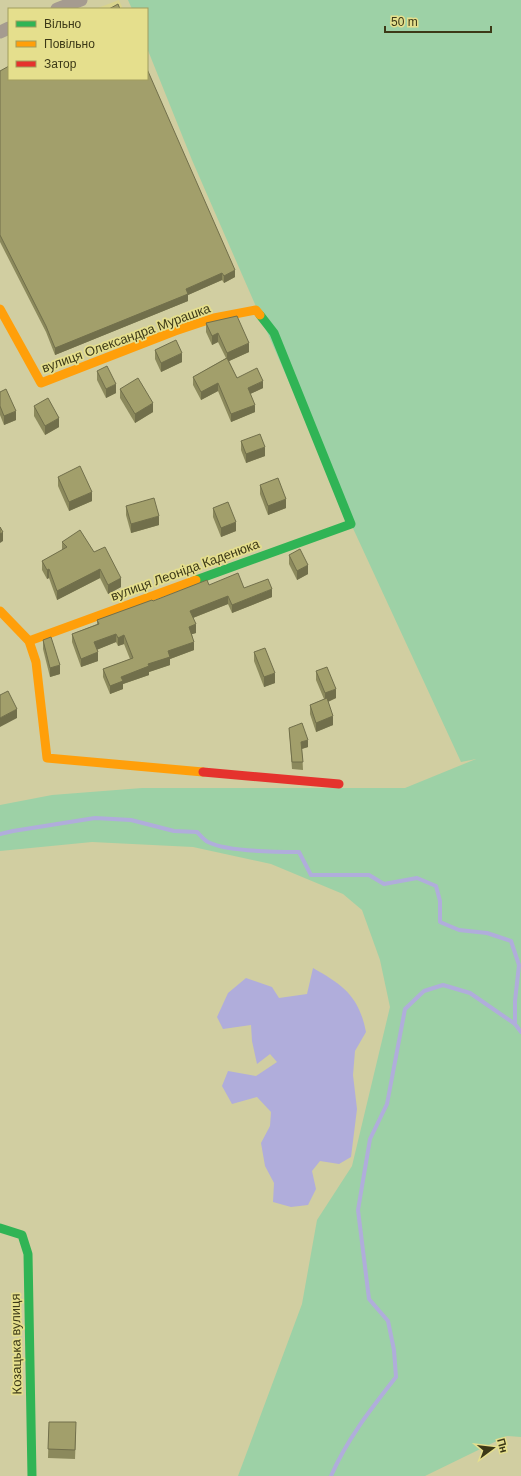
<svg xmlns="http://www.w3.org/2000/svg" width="521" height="1476" font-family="Helvetica,sans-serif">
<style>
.built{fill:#d9d48d}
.green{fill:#9dd1a6}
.water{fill:#b0addb}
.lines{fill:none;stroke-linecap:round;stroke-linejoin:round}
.stream{stroke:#b0addb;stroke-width:4}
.street{stroke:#a59b90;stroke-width:13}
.fast{stroke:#30b455;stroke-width:9}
.slow{stroke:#ff9f0a;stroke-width:9}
.jam{stroke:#e5322d;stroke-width:9}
.wall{fill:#8b895c}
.shaded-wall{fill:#716f4b}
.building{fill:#a29f6b;stroke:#716f4b}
.labels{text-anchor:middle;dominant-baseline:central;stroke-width:3.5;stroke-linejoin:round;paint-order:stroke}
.street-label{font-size:13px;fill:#3c3917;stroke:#e5df8d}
</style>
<rect width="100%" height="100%" fill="#d1cea1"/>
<polygon class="built" points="119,0 123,9 95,9"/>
<polygon class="green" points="128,0 521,0 521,1437 507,1436 425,1476 238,1476 302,1304 317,1220 352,1166 390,1007 380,960 362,910 343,894 271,864 193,847 92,842 0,851 0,805 52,795 142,788 405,788 476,759 461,762 351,524 192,160 147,48 147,9 132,9"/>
<path class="water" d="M313,968C343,985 359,996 366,1032L355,1051L353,1075L357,1109L351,1157L339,1164L320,1161L312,1171L316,1189L308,1205L291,1207L273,1202L274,1183L265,1166L261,1143L270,1126L271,1112L257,1097L232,1104L222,1086L228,1071L256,1076L277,1062L270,1054L257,1064L252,1041L251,1025L223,1029L217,1017L228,993L246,978L272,987L279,998L307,994Z"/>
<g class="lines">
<g class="stream">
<path d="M0,834L13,831L95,818L131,820L174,831L197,832C200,835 204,840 208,842C227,852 277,852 299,852L311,875H369L384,884L417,878L436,886L440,901V922L459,930L487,933L511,941L519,965L515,1001V1024L521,1032"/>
<path d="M331,1476C347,1439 371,1409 396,1377L394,1350L388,1321L369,1299L358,1210L370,1139L387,1104L405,1009L424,991L443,985L470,993L515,1024"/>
</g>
<g class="street">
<polyline points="57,9 81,0"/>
<polyline points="0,32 9,28"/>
</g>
<g class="fast">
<polyline points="196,580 351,524 274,333 260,315"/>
<polyline points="0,1228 22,1235 28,1254 32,1476"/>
</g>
<g class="slow">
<polyline points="0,309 41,383 175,331 214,318 256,310 260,315"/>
<polyline points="0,611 29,641 36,662 47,758 203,772"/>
<polyline points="29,641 196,580"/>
</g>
<polyline class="jam" points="203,772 339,784"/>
</g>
<g class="wall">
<polygon points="0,71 235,277 224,283 222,280 188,295 188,301 55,355 46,332 0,242"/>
<polygon points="206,323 249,352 229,361 237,378 263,388 250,394 255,412 231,422 218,391 201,400 193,385 193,377 226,358 218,342 212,345 206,332"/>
<polygon points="155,350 182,362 161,372 155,359"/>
<polygon points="97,371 116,393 106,398 97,380"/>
<polygon points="120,389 153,412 135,423 120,398"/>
<polygon points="0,392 16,420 4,425 0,415"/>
<polygon points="34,406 59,427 45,435 34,416"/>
<polygon points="241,441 265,456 246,463 241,450"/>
<polygon points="58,477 92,501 69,511 58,486"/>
<polygon points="260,485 286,508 268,515 260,494"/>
<polygon points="126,506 159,525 131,533 126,515"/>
<polygon points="213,508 236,531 221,537 213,517"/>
<polygon points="62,542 94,552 121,587 108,594 100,578 57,600 49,578 47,579 42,570 42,561 62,550"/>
<polygon points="289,555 308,574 297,580 289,564"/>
<polygon points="209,585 244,588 272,597 232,613 228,604 193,618 196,633 192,634 194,650 170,659 170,665 149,672 149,675 123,684 123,689 110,694 103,677 103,669 130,659 124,644 118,646 116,642 96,650 98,661 81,667 72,642 72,634 97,624 97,620 153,601"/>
<polygon points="43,640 60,674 50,677 43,649"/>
<polygon points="254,652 275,683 264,687 254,661"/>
<polygon points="316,671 336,698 328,702 333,725 316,732 310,714 310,705 324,699 316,680"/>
<polygon points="289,728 308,747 302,749 303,770 292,769"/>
<polygon points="49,1422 76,1432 75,1459 48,1458"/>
</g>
<g class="shaded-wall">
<polygon points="235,270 235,277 224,283 224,276"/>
<polygon points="222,273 222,280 188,295 188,301 55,355 55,348"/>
<polygon points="218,333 218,342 212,345 212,336"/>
<polygon points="249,343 249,352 227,362 227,353"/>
<polygon points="182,353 182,362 161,372 161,363"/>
<polygon points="263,381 263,388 248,395 248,388"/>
<polygon points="218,383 218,391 201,400 201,392"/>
<polygon points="116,384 116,393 106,398 106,389"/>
<polygon points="153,403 153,412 135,423 135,414"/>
<polygon points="255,405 255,412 231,422 231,414"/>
<polygon points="16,411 16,420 4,425 4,416"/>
<polygon points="59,418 59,427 45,435 45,426"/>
<polygon points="265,447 265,456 246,463 246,454"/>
<polygon points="92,492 92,501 69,511 69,502"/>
<polygon points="286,499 286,508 268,515 268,506"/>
<polygon points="159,516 159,525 131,533 131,524"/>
<polygon points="236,522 236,531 221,537 221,528"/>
<polygon points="3,532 3,541 0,543 0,534"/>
<polygon points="308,565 308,574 297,580 297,571"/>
<polygon points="49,569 49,578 47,579 47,570"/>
<polygon points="100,569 100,578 57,600 57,591"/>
<polygon points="121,578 121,587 108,594 108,585"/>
<polygon points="272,589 272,597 232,613 232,605"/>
<polygon points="228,596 228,604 190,619 190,611"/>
<polygon points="196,624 196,633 189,635 189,627"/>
<polygon points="116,634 116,642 94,651 94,642"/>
<polygon points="124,635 124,644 118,646 118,638"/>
<polygon points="194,642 194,650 170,659 170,665 149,672 149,675 123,684 123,689 110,694 110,686 121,677 148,664 168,651"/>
<polygon points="98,652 98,661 81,667 81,659"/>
<polygon points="60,665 60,674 50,677 50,668"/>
<polygon points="275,673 275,683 264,687 264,677"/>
<polygon points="336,689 336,698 325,703 325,693"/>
<polygon points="17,709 17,718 0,727 0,718"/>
<polygon points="333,716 333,725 316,732 316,723"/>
<polygon points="308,740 308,747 301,749 301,742"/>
</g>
<g class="building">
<polygon points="118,4 120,9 109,9"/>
<polygon points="9,66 9,79 147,79 147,69 235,270 224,276 222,273 186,289 188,294 55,348 46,326 0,235 0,71"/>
<polygon points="237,316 249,343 227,353 218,333 212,336 206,323"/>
<polygon points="176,340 182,353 161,363 155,350"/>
<polygon points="227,358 237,378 257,368 263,381 248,388 255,405 231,414 218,383 201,392 193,377"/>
<polygon points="107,366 116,384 106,389 97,371"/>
<polygon points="138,378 153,403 135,414 120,389"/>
<polygon points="6,389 16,411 4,416 0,406 0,392"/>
<polygon points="48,398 59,418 45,426 34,406"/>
<polygon points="260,434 265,447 246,454 241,441"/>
<polygon points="80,466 92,492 69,502 58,477"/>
<polygon points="278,478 286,499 268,506 260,485"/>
<polygon points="154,498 159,516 131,524 126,506"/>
<polygon points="228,502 236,522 221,528 213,508"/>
<polygon points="0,527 3,532 0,534"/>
<polygon points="80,530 94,552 105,547 121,578 108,585 100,569 57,591 49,569 47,570 42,561 67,547 62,542"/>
<polygon points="300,549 308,565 297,571 289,555"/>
<polygon points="238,573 244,588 268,579 272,589 232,605 228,596 190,611 196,624 189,627 194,642 168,651 170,657 148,664 149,666 121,677 123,681 110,686 103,669 133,658 124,635 118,638 116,634 94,642 98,652 81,659 72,634 99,624 97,620 152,600 153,601 207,580 209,585"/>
<polygon points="51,637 60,665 50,668 43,640"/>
<polygon points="265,648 275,673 264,677 254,652"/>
<polygon points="327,667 336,689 325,693 316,671"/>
<polygon points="8,691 17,709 0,718 0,695"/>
<polygon points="327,698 333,716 316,723 310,705"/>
<polygon points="302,723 308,740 301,742 303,762 292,762 289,728"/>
<polygon points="49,1422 76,1422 75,1450 48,1449"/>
</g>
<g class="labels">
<g class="street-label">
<text transform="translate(126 338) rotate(-20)">вулиця Олександра Мурашка</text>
<text transform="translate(185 570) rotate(-20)">вулиця Леоніда Каденюка</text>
<text transform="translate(16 1344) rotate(-91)">Козацька вулиця</text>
</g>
</g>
<rect x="8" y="8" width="140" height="72" fill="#e5df8d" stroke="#a19d5e"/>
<rect x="16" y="21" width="20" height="6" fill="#30b455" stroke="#a19d5e"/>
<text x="44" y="28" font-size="12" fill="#3c3917">Вільно</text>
<rect x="16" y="41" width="20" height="6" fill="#ff9f0a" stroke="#a19d5e"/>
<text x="44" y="48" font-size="12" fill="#3c3917">Повільно</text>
<rect x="16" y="61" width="20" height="6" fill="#e5322d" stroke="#a19d5e"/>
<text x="44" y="68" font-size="12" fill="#3c3917">Затор</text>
<g transform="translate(493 1448) rotate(75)" stroke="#e5df8d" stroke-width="3" paint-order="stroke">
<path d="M0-3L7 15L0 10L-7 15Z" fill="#3c3917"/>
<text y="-6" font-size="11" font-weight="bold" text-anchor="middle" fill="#3c3917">Пн</text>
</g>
<path d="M385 26v6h106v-6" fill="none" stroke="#3c3917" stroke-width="2"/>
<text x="391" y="26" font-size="12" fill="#3c3917" stroke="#e5df8d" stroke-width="3" paint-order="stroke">50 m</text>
</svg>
